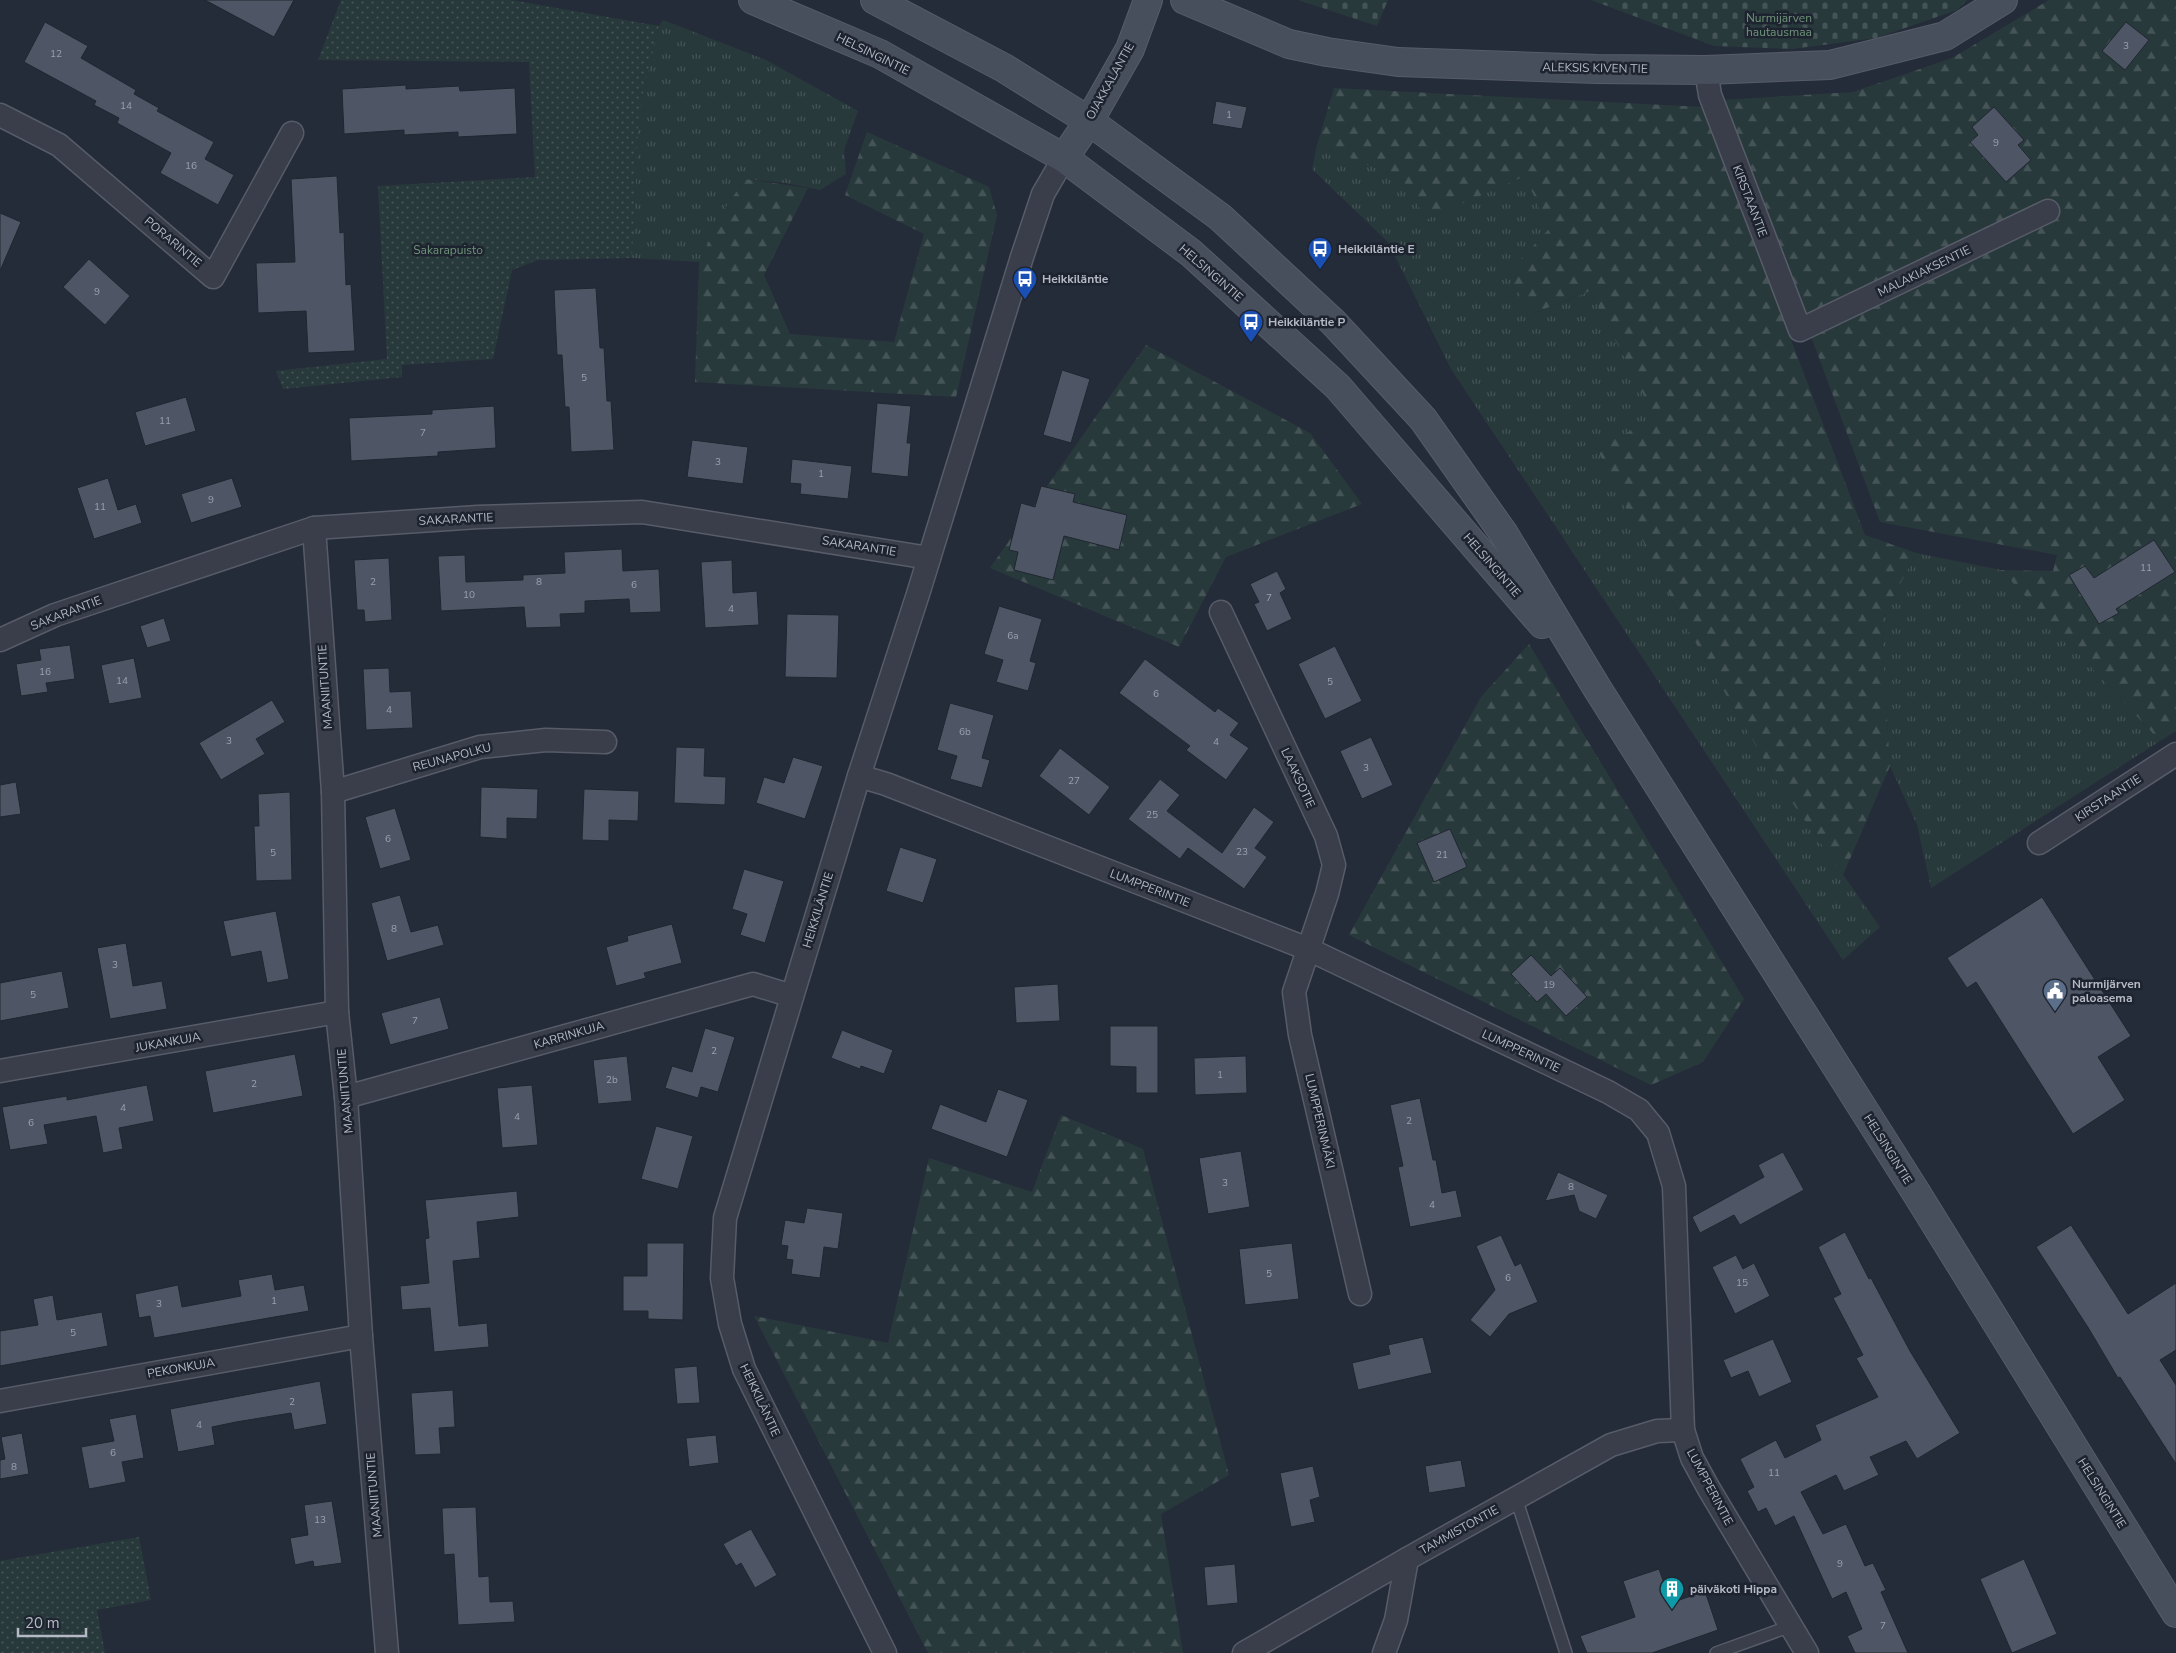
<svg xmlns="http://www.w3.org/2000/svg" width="2176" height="1653" font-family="'Nunito Sans',sans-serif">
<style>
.grass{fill:url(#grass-tufts)}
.forest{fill:url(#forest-firs)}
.cemetery{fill:url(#cemetery-stones)}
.park{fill:url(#park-dots)}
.building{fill:#4e5665;stroke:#202631}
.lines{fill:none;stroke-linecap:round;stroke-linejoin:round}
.lane-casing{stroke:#575c68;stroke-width:14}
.street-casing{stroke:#575c68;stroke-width:25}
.secondary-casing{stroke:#575c68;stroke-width:30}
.lane{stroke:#393e4a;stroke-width:11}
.street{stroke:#393e4a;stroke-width:22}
.secondary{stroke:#474e5c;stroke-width:28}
.labels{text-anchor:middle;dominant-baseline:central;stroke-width:5;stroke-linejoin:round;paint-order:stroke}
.number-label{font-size:10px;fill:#9aa0ad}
.park-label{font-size:12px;fill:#6e9479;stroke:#1e242f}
.street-label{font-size:12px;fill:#b4b9c5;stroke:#1e242f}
.poi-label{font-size:12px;font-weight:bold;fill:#b4b9c5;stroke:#1e242f;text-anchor:start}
</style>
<defs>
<pattern id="grass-tufts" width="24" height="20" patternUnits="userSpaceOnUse" patternTransform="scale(1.25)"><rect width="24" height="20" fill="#28393b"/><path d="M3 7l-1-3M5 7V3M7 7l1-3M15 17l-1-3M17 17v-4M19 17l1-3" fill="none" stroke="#455456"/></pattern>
<pattern id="forest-firs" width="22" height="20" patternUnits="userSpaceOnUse" patternTransform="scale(1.25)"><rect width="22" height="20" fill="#28393b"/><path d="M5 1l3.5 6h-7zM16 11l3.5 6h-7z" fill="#455456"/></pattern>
<pattern id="cemetery-stones" width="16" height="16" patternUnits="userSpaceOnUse" patternTransform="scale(1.25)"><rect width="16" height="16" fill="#28393b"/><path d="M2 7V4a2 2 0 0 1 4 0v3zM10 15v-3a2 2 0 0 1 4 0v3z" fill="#455456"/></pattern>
<pattern id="park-dots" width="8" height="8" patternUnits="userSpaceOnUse" patternTransform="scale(1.25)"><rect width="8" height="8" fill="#28393b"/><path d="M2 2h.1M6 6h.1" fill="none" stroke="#455456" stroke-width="1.8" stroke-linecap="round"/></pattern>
</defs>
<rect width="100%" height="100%" fill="#252c39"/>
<g class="grass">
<polygon points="663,20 766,60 858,111 844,150 846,174 820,190 786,183 745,179 722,213 699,262 632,258 639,110 659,26"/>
<polygon points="1317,145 1401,178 1427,219 1525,175 1549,229 1533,314 1590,291 1656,419 1596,447 1681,618 1775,778 1880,927 1843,960 1451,369 1388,242 1312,169"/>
<polygon points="1916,553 2001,570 2160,741 1931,888 1917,825 1890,766 1881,622"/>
</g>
<g class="forest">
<polygon points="2049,0 2176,0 2176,731 2160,741 2001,570 2053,571 2057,555 1880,522 1723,100 1853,92 1952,58"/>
<polygon points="1334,88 1703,107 1865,535 1916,553 1881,622 1890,766 1843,875 1775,778 1681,618 1596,447 1656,419 1590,291 1532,314 1507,274 1549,229 1525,176 1427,219 1401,178 1317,145"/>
<polygon points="867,132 989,187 997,215 956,397 695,382 699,262 722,213 745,179 808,188 764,275 790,334 894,342 924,234 845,195"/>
<polygon points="1146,345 1310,433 1362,504 1226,557 1179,647 990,568"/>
<polygon points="1529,644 1744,999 1703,1062 1651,1085 1349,935 1481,697"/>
<polygon points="1061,1115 1143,1149 1229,1475 1161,1514 1183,1653 928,1653 754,1316 888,1343 929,1158 1032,1192"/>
</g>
<g class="cemetery">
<polygon points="1298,0 1388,0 1377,26"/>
<polygon points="1591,0 1967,0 1957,10 1876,38 1792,49 1714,46"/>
</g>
<g class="park">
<polygon points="341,0 511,0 659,26 639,110 632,258 538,260 512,270 493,359 402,365 402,377 283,389 276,371 387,359 378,186 535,177 529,62 318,60"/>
<polygon points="139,1537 151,1600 97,1610 105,1653 0,1653 0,1561"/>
</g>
<g class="building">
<polygon points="205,0 294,0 274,37"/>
<polygon points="45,22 88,46 81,58 136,90 134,94 159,108 157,111 214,142 205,159 234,175 218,205 160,173 171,153 117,123 119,118 94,105 96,101 24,62"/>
<polygon points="2126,22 2149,40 2125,70 2102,51"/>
<polygon points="406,85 406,89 459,86 460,91 515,88 517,134 458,137 458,132 404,135 404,130 344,134 342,89"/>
<polygon points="1216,101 1247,107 1242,129 1212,124"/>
<polygon points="1994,107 2024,140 2018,145 2031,160 2006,182 1970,142 1978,135 1972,127"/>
<polygon points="337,176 340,233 344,232 346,285 351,284 355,351 308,353 306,311 258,313 256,263 295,262 291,179"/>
<polygon points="0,213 21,222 0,271"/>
<polygon points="89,259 130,296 105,325 63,287"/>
<polygon points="596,288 600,348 604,348 607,401 611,401 614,450 571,452 569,407 565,407 562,355 557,355 554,290"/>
<polygon points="1062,370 1090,379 1071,443 1043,435"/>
<polygon points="186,397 196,431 145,446 135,412"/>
<polygon points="877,403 911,406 907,443 911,443 908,477 871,473"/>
<polygon points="494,406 496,448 438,452 438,456 351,461 349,418 432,414 432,410"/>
<polygon points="692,440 748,447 743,484 687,477"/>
<polygon points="792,459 852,466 848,499 800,494 801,484 790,483"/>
<polygon points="108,478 118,510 136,504 142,523 94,539 77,488"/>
<polygon points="232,478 242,507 191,523 181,494"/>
<polygon points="1041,486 1075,494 1073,502 1127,515 1119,550 1064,536 1053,580 1014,570 1018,552 1009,550 1021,503 1035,507"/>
<polygon points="2154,540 2175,572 2116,609 2119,613 2099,624 2069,575 2085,566 2094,578"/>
<polygon points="622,549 623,571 659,569 661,612 630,613 629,599 585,601 585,613 560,614 561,627 526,628 524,607 441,611 438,556 465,555 466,582 523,580 523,575 565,573 564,552"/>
<polygon points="389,558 392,620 365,622 364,610 357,610 354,560"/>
<polygon points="732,560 733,593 757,591 759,625 705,628 701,562"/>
<polygon points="1277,571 1286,589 1280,593 1292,619 1267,631 1254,604 1259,602 1250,584"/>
<polygon points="999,606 1042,619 1030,661 1036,663 1028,691 996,682 1003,660 984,654"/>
<polygon points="787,614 839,615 837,678 785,677"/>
<polygon points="164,618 171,641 147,648 140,626"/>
<polygon points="70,645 75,679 46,683 48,692 21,696 16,664 41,660 39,649"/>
<polygon points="1335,646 1362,701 1325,719 1298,664"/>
<polygon points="134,658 142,698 109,704 101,665"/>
<polygon points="1145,659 1215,712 1218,708 1239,723 1230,735 1249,748 1226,780 1186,750 1190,746 1119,693"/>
<polygon points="389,668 390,692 411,691 413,728 366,730 363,669"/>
<polygon points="272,700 285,722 256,739 265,754 221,780 199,743"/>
<polygon points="950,703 994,715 982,758 990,760 982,788 950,779 957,756 937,750"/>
<polygon points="1371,737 1393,785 1362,799 1340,751"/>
<polygon points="676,747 705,748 704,776 726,777 725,805 674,803"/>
<polygon points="1060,748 1110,787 1089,815 1039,776"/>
<polygon points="793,757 823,766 805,819 756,803 764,777 784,783"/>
<polygon points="1160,779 1180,795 1167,811 1222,853 1254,807 1274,822 1255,848 1267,857 1244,889 1188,848 1180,859 1128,819"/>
<polygon points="16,782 21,814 0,817 0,785"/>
<polygon points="481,787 538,789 537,819 507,818 507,839 480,837"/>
<polygon points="584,789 639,791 638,821 609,820 609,841 582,840"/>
<polygon points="290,792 292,880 256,881 254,826 259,826 258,794"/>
<polygon points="395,808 411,860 380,869 365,817"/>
<polygon points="1450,829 1467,867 1434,882 1417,843"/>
<polygon points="900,847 937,859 923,903 886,891"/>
<polygon points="744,869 784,881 765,943 740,935 747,914 732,909"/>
<polygon points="400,895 411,932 438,925 444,945 387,961 371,903"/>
<polygon points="2042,897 2131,1036 2098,1057 2125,1100 2073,1134 1976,982 1967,988 1947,958"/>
<polygon points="276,911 289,979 267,983 261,951 231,957 223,921"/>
<polygon points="672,924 682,963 644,973 646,978 616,986 606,947 628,941 627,936"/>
<polygon points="126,943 133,986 162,981 167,1009 110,1019 97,948"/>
<polygon points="1531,955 1551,976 1560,968 1587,997 1566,1016 1546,994 1537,1002 1511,974"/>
<polygon points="62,971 69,1008 0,1021 0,983"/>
<polygon points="1058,984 1060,1021 1016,1023 1014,987"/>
<polygon points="440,997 449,1029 390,1045 381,1013"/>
<polygon points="1110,1026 1158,1026 1158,1093 1136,1093 1136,1067 1110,1066"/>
<polygon points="705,1028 735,1037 718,1092 701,1087 698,1098 665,1088 672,1066 692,1072"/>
<polygon points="842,1030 893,1050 884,1074 861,1066 860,1069 831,1058"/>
<polygon points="295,1054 303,1096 213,1113 205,1071"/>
<polygon points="627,1056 632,1101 598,1104 593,1060"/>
<polygon points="1246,1056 1247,1093 1195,1095 1194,1058"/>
<polygon points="147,1085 154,1121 119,1128 123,1149 103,1153 96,1116 44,1125 48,1144 10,1150 2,1107 67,1096 67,1100"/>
<polygon points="532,1085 538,1145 502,1148 497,1088"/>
<polygon points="998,1089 1028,1100 1007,1157 931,1129 940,1104 986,1122"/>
<polygon points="1420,1098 1433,1160 1436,1160 1442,1193 1456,1190 1462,1217 1410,1227 1398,1167 1403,1166 1390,1105"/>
<polygon points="656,1126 693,1136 678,1189 641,1179"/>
<polygon points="1241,1151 1250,1207 1208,1214 1199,1158"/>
<polygon points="1783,1152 1804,1190 1740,1225 1734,1215 1700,1233 1692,1217 1764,1177 1758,1165"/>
<polygon points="1558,1172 1608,1195 1596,1219 1579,1211 1574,1195 1545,1201"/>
<polygon points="517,1191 519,1217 477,1222 480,1258 453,1261 459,1326 487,1323 489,1347 434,1352 430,1308 402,1310 400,1286 429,1283 425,1239 429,1238 425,1200"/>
<polygon points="807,1208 843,1213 838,1249 824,1247 820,1278 791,1274 793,1260 786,1259 788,1246 781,1245 785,1220 804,1223"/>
<polygon points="2071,1225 2128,1314 2176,1283 2176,1350 2160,1360 2176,1385 2176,1464 2120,1377 2118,1378 2089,1329 2036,1247"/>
<polygon points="1845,1232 1869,1279 1871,1278 1910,1351 1960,1433 1917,1459 1906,1441 1870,1457 1879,1475 1844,1491 1836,1475 1801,1492 1823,1534 1846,1524 1865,1566 1873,1563 1886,1590 1881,1592 1908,1653 1855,1653 1847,1636 1862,1629 1846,1592 1832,1599 1794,1516 1775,1526 1766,1508 1758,1512 1747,1491 1754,1487 1740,1459 1776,1440 1785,1458 1821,1440 1815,1425 1878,1397 1856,1358 1863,1355 1833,1298 1841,1294 1818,1247"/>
<polygon points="1501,1235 1515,1266 1521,1263 1538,1302 1509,1314 1490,1337 1470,1320 1495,1290 1476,1246"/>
<polygon points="647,1243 684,1243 683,1320 648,1319 648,1311 623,1311 623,1276 647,1276"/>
<polygon points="1292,1243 1299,1299 1245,1305 1239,1249"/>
<polygon points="1736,1255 1743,1269 1754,1263 1770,1296 1735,1314 1712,1267"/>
<polygon points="272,1274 275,1290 304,1285 309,1311 154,1338 150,1316 139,1318 135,1294 178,1285 182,1307 241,1296 238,1280"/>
<polygon points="53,1295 57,1320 102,1312 108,1346 0,1366 0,1331 38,1325 33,1299"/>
<polygon points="1423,1337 1432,1373 1358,1390 1352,1363 1390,1354 1388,1345"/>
<polygon points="1773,1339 1792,1382 1759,1397 1748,1371 1731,1378 1723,1360"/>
<polygon points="697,1366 700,1403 677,1404 674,1368"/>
<polygon points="320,1381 327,1424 294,1430 291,1413 236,1422 212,1427 215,1445 178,1452 170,1409"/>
<polygon points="453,1390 455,1427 439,1428 441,1454 415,1455 411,1393"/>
<polygon points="136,1414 144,1458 122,1462 126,1482 89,1489 81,1447 114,1441 109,1419"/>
<polygon points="22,1433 29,1474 0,1479 0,1460 5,1459 1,1437"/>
<polygon points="716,1435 719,1463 689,1467 686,1438"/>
<polygon points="1461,1460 1466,1487 1429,1493 1425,1466"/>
<polygon points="1313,1466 1320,1497 1310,1500 1315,1522 1291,1527 1280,1473"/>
<polygon points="332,1501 342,1563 314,1567 313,1561 295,1565 290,1538 308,1535 304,1505"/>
<polygon points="476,1507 479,1577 489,1576 490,1602 513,1601 515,1622 458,1625 454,1554 444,1555 442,1508"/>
<polygon points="751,1529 777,1575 755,1588 741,1563 736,1566 723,1544"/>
<polygon points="2024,1559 2057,1634 2012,1653 1980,1579"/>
<polygon points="1235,1564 1238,1603 1207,1606 1204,1567"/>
<polygon points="1659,1569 1671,1603 1705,1591 1718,1630 1652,1653 1587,1653 1580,1636 1635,1617 1623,1581"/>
</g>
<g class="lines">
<defs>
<g id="lane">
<polyline points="1516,1498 1566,1653"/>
<polyline points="1716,1653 1791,1626"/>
</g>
<g id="street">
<polyline points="1706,70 1710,95 1800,330 2048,211"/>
<polyline points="0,115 59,145 213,277 292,133"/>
<polyline points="314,528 333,792 337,1012 346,1097 361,1336 387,1653"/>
<polyline points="1221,612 1326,836 1334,865 1327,894 1294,992 1300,1035 1360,1294"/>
<polyline points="0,640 55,615 314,528 478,517 642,512 929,558"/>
<polyline points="859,776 886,784 1308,949 1608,1092 1639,1110 1658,1133 1674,1186 1683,1430 1692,1458 1709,1489 1807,1653"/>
<polyline points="333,792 480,747 546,740 605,742"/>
<polyline points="2039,843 2176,754"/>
<polyline points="0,1071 337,1012"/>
<polyline points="346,1097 753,984 792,996"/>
<polyline points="0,1401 361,1336"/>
<polyline points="885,1653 744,1369 730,1324 722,1278 725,1218 859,776 918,594 1022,257 1043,194 1064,158"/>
<polyline points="1244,1653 1407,1559 1611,1445 1657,1431 1683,1430"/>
<polyline points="1384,1653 1396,1620 1407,1559"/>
</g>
<g id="secondary">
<polyline points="753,0 880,54 1064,158 1191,253 1338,387 1542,624"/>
<polyline points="875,0 1004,68 1089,121 1220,217 1333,322 1423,419 1504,534 1597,688 1917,1194 2176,1613"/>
<polyline points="1185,0 1289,44 1327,52 1398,62 1597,69 1706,70 1830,65 1945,36 2003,0"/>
<polyline points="1064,158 1089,121 1130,49 1148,0"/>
</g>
</defs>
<use href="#lane" class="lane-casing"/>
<use href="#street" class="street-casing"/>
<use href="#secondary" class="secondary-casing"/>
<use href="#lane" class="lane"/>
<use href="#street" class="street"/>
<use href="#secondary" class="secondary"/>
</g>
<defs>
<symbol id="bus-pin" viewBox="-11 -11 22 30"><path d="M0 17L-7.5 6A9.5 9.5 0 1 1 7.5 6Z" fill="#1a4fb4" stroke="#1e242f"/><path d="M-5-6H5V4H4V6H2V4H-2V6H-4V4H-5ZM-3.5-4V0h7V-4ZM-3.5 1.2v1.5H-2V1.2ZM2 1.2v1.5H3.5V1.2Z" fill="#fff"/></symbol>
<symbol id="civic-pin" viewBox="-11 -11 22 30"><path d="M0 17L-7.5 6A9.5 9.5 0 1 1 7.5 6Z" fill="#5c6f8a" stroke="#1e242f"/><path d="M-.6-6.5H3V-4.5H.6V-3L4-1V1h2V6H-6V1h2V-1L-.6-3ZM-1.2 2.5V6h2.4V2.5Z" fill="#fff"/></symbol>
<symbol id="building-pin" viewBox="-11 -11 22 30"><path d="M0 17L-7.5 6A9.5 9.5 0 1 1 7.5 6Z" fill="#0f9aa8" stroke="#1e242f"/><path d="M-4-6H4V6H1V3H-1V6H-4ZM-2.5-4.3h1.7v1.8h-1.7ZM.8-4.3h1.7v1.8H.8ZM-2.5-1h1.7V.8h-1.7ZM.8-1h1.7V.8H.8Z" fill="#fff"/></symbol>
</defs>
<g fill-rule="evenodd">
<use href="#bus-pin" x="1306" y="235" width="28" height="38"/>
<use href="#bus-pin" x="1011" y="265" width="28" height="38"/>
<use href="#bus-pin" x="1237" y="308" width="28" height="38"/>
<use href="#civic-pin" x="2041" y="977" width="28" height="38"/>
<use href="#building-pin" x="1658" y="1575" width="28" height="38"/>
</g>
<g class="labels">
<g class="number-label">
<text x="2126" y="46">3</text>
<text x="56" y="54">12</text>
<text x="126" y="106">14</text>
<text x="1229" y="115">1</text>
<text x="1996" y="143">9</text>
<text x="191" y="166">16</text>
<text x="97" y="292">9</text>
<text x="584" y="378">5</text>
<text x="165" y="421">11</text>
<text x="423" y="433">7</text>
<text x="718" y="462">3</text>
<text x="821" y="474">1</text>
<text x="211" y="500">9</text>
<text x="100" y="507">11</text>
<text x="2146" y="568">11</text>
<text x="373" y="582">2</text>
<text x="539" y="582">8</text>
<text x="634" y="585">6</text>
<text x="469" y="595">10</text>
<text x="1269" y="598">7</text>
<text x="731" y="609">4</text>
<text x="1013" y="636">6a</text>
<text x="45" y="672">16</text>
<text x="122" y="681">14</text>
<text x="1330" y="682">5</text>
<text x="1156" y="694">6</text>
<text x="389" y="710">4</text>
<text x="965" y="732">6b</text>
<text x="229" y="741">3</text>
<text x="1216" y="742">4</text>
<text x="1366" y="768">3</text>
<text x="1074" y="781">27</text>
<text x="1152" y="815">25</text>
<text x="388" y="839">6</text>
<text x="1242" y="852">23</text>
<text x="273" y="853">5</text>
<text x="1442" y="855">21</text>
<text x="394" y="929">8</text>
<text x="115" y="965">3</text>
<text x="1549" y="985">19</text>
<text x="33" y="995">5</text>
<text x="415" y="1021">7</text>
<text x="714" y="1051">2</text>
<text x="1220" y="1075">1</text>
<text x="612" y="1080">2b</text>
<text x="254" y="1084">2</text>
<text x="123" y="1108">4</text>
<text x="517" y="1117">4</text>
<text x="1409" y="1121">2</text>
<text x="31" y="1123">6</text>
<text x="1225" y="1183">3</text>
<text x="1571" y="1187">8</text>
<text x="1432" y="1205">4</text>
<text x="1269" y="1274">5</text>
<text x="1508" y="1278">6</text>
<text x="1742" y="1283">15</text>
<text x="274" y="1301">1</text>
<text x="159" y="1304">3</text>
<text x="73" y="1333">5</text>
<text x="292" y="1402">2</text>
<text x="199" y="1425">4</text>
<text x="113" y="1453">6</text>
<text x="14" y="1467">8</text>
<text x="1774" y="1473">11</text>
<text x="320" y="1520">13</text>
<text x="1840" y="1564">9</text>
<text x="1883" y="1626">7</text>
</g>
<g class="park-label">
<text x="1779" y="18">Nurmijärven<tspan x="1779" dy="14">hautausmaa</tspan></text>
<text x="448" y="250">Sakarapuisto</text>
</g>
<g class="street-label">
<text transform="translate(873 54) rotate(26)">HELSINGINTIE</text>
<text transform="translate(1595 68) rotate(1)">ALEKSIS KIVEN TIE</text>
<text transform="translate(1110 81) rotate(-61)">OJAKKALANTIE</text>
<text transform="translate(1750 201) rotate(69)">KIRSTAANTIE</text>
<text transform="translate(173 242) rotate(40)">PORARINTIE</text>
<text transform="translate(1924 271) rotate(-26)">MALAKIAKSENTIE</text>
<text transform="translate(1211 273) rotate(41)">HELSINGINTIE</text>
<text transform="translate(456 519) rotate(-3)">SAKARANTIE</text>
<text transform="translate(859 546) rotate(9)">SAKARANTIE</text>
<text transform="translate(1492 565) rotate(49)">HELSINGINTIE</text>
<text transform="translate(66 613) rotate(-21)">SAKARANTIE</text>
<text transform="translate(325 687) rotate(-94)">MAANIITUNTIE</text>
<text transform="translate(452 757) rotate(-15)">REUNAPOLKU</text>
<text transform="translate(1298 778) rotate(65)">LAAKSOTIE</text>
<text transform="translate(2108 798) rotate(-33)">KIRSTAANTIE</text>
<text transform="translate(1150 888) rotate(21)">LUMPPERINTIE</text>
<text transform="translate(818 910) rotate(-73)">HEIKKILÄNTIE</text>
<text transform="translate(569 1035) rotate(-16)">KARRINKUJA</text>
<text transform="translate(168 1042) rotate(-10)">JUKANKUJA</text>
<text transform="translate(1521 1051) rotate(25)">LUMPPERINTIE</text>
<text transform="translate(345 1091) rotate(-95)">MAANIITUNTIE</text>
<text transform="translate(1320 1121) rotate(77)">LUMPPERINMÄKI</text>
<text transform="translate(1888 1149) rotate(58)">HELSINGINTIE</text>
<text transform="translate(181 1368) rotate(-10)">PEKONKUJA</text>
<text transform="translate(760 1400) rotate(65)">HEIKKILÄNTIE</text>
<text transform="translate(1710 1487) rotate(62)">LUMPPERINTIE</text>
<text transform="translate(2102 1493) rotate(58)">HELSINGINTIE</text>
<text transform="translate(374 1495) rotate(-95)">MAANIITUNTIE</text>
<text transform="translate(1459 1530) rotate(-29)">TAMMISTONTIE</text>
</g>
<g class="poi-label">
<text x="1338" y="249">Heikkiläntie E</text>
<text x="1042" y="279">Heikkiläntie</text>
<text x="1268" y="322">Heikkiläntie P</text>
<text x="2072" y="984">Nurmijärven<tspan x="2072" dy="14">paloasema</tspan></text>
<text x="1690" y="1589">päiväkoti Hippa</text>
</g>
</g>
<path d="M18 1628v8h68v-8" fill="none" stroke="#b4b9c5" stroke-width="2.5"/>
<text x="25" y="1628" font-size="15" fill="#b4b9c5" stroke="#1e242f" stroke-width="4" paint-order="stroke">20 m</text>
</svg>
